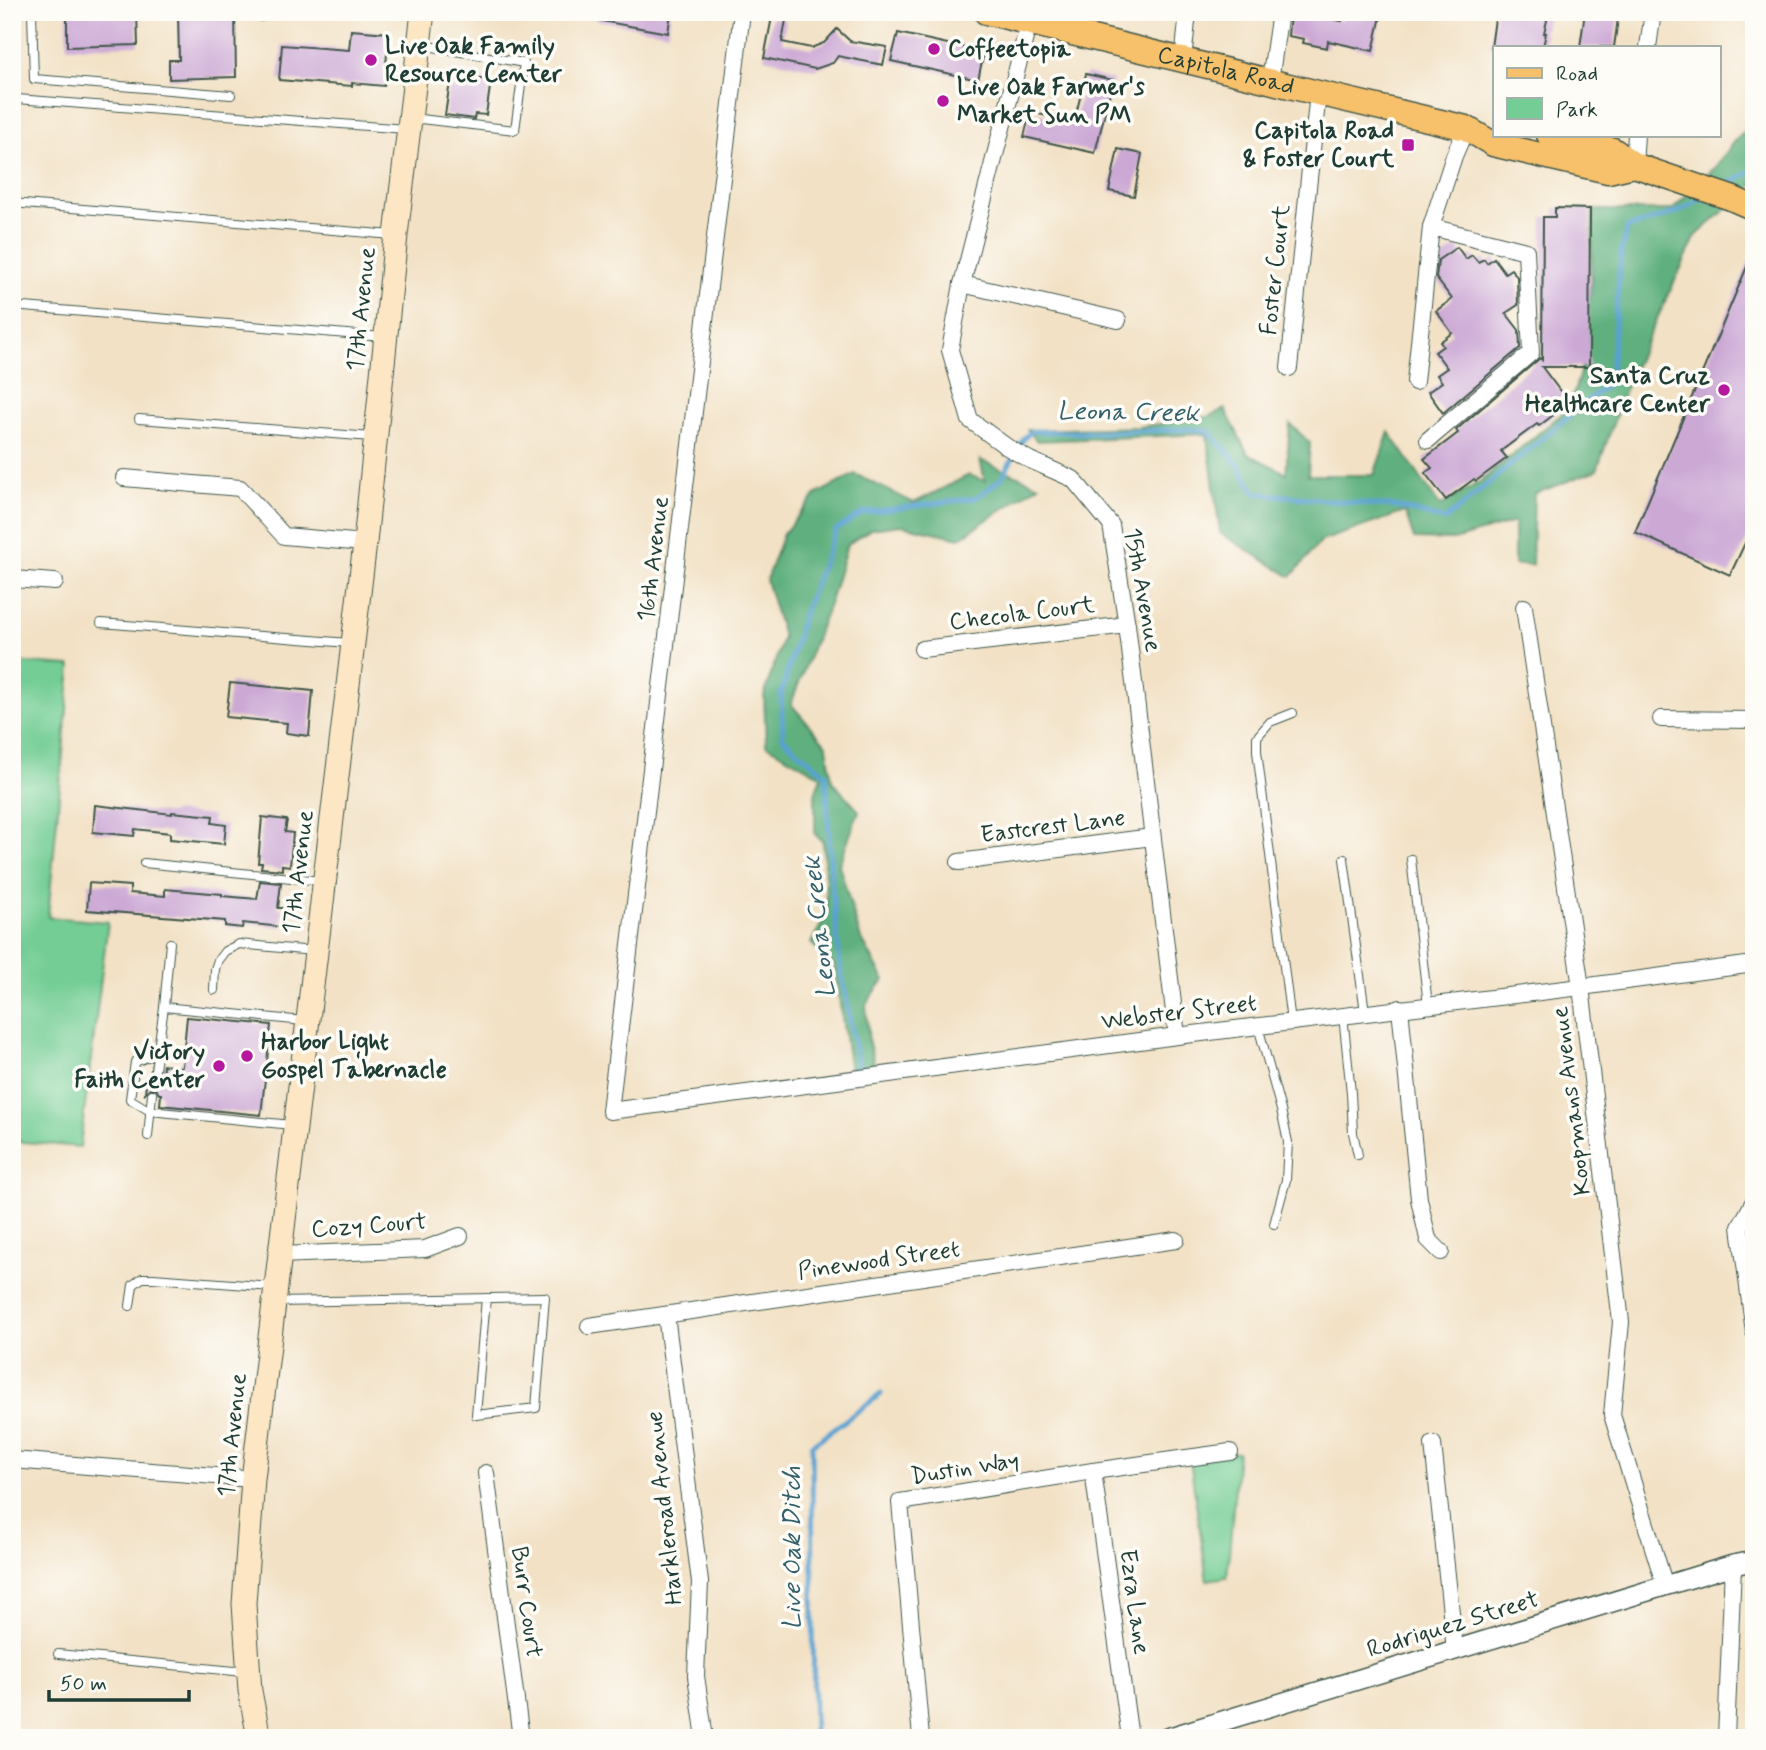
<svg xmlns="http://www.w3.org/2000/svg" width="1766" height="1750" font-family="Mynerve,sans-serif">
<style>
.green{fill:#73cd94;stroke:#498564;stroke-width:2}
.forest{fill:#5eb07e;stroke:#3e7659;stroke-width:2}
.lines{fill:none;stroke-linecap:round;stroke-linejoin:round}
.stream{stroke:#59a1d0;stroke-width:5}
.building{fill:#cca9d5}
.service-casing{stroke:#3f564a;stroke-width:10}
.minor-casing{stroke:#3f564a;stroke-width:18}
.tertiary-casing{stroke:#3f564a;stroke-width:22}
.secondary-casing{stroke:#3f564a;stroke-width:25}
.primary-casing{stroke:#3f564a;stroke-width:27}
.path{stroke:#3f564a;stroke-width:3.5;stroke-dasharray:5 5;stroke-linecap:butt}
.service{stroke:#fff;stroke-width:8}
.minor{stroke:#fff;stroke-width:16}
.tertiary{stroke:#fff;stroke-width:19}
.secondary{stroke:#fce6c4;stroke-width:23}
.primary{stroke:#f7c06b;stroke-width:24}
.poi-dot{fill:#b5179e;stroke:#fdfcf7;stroke-width:2.5}
.labels{text-anchor:middle;dominant-baseline:central;stroke-width:7;stroke-linejoin:round;paint-order:stroke}
.poi-label{font-size:24px;font-weight:bold;fill:#1f3d34;stroke:#fdfcf7;text-anchor:start}
.street-label{font-size:24px;fill:#1f3d34;stroke:#fdfcf7}
.water-label{font-size:26px;font-style:italic;fill:#33606b;stroke:#fdfcf7}
</style>
<rect width="100%" height="100%" fill="#fdfcf7"/>
<filter id="ink" filterUnits="userSpaceOnUse"><feTurbulence type="fractalNoise" baseFrequency=".0143" numOctaves="2"/><feDisplacementMap in="SourceGraphic" scale="14" xChannelSelector="R" yChannelSelector="G"/><feConvolveMatrix kernelMatrix="1 2 1 2 8 2 1 2 1" color-interpolation-filters="sRGB"/></filter>
<filter id="wash" filterUnits="userSpaceOnUse"><feTurbulence type="fractalNoise" baseFrequency=".00686" numOctaves="4" result="noise"/><feDisplacementMap in="SourceGraphic" scale="28" xChannelSelector="R" yChannelSelector="G"/><feGaussianBlur stdDeviation="1.57" result="paint"/><feColorMatrix in="noise" values="0 0 0 0 0 0 0 0 0 0 0 0 0 0 0 0 0 1.4 0 .05"/><feComposite in="paint" operator="in"/></filter>
<g filter="url(#wash)">
<rect width="100%" height="100%" fill="#f2e1c5"/>
<g class="green">
<polygon points="12,662 71,666 48,917 108,922 80,1147 12,1141"/>
<polygon points="1238,1452 1227,1577 1207,1580 1190,1460"/>
</g>
<g class="forest">
<polygon points="1754,123 1754,184 1696,236 1629,378 1597,470 1534,494 1532,565 1514,565 1514,522 1454,540 1414,539 1405,512 1321,541 1291,577 1220,533 1207,434 1037,441 1028,430 1139,427 1207,417 1225,409 1248,454 1286,473 1290,424 1310,443 1308,475 1374,475 1389,432 1440,506 1481,481 1569,408 1582,366 1591,284 1593,210 1672,210 1715,167 1736,140"/>
<polygon points="980,460 1039,485 960,538 901,525 871,529 847,545 831,599 791,704 827,746 832,781 859,811 839,865 860,936 884,980 866,1004 869,1043 875,1067 850,1071 834,965 811,943 827,914 823,842 815,834 815,794 821,776 766,745 764,696 783,637 766,580 783,534 817,494 855,474 914,503 969,475 985,481"/>
</g>
<g class="lines">
<g class="stream">
<polyline points="1723,187 1754,170"/>
<polyline points="859,1069 840,964 831,877 826,774 796,750 783,738 781,695 803,615 836,530 863,513 976,498 1001,479 1024,438 1032,431 1090,433 1192,429 1208,431 1238,464 1255,493 1398,507 1445,520 1610,382 1621,252 1627,228 1678,212 1705,197"/>
<polyline points="814,1738 812,1445 881,1394"/>
</g>
</g>
<g id="blocks">
<g class="building">
<polygon points="67,12 137,12 138,45 67,47"/>
<polygon points="178,12 235,12 236,77 169,79 169,60 179,60"/>
<polygon points="596,12 671,12 668,33 596,20"/>
<polygon points="1294,12 1342,21 1344,12 1382,12 1373,51 1328,41 1327,48 1303,43 1304,39 1288,36 1290,15 1293,16"/>
<polygon points="1496,12 1549,12 1544,33 1546,33 1543,47 1491,47"/>
<polygon points="1585,12 1619,12 1614,47 1580,47"/>
<polygon points="772,17 786,20 782,42 811,48 824,43 837,29 850,41 887,47 883,65 838,56 833,63 815,69 764,58"/>
<polygon points="351,30 389,33 384,86 352,83 352,86 279,80 282,45 349,50"/>
<polygon points="898,33 984,52 978,80 891,61"/>
<polygon points="1086,74 1113,80 1095,153 1024,137 1030,112 1074,122"/>
<polygon points="451,75 491,80 486,115 475,114 474,119 445,115"/>
<polygon points="1118,149 1142,154 1134,196 1109,191"/>
<polygon points="1555,208 1590,209 1589,367 1542,367 1569,403 1539,426 1537,424 1501,451 1507,458 1476,481 1474,479 1446,500 1425,473 1432,468 1424,459 1458,433 1456,430 1540,358 1542,360 1543,217 1555,217"/>
<polygon points="1457,247 1466,259 1472,255 1478,262 1484,259 1487,263 1494,258 1505,273 1511,269 1517,277 1518,305 1506,313 1519,330 1520,348 1443,413 1428,392 1442,382 1437,375 1447,368 1435,352 1443,346 1440,342 1452,333 1436,311 1452,299 1436,278 1438,260"/>
<polygon points="1754,250 1754,524 1730,575 1635,532"/>
<polygon points="230,683 313,691 309,736 286,733 287,723 226,717"/>
<polygon points="95,805 172,814 172,812 213,816 212,823 226,825 224,844 170,839 170,833 135,829 134,836 93,832"/>
<polygon points="262,817 287,820 285,832 293,833 290,866 282,865 282,870 261,868 262,863 258,863"/>
<polygon points="260,881 281,883 278,908 283,908 281,927 243,923 242,928 225,926 225,921 87,910 89,883 130,886 130,893 165,896 165,889 222,894 222,896 257,899"/>
<polygon points="187,1017 271,1025 261,1115 160,1105 161,1094 159,1094 156,1089 150,1088 145,1093 147,1077 151,1083 156,1083 162,1077 163,1065 182,1067"/>
</g>
</g>
</g>
<g filter="url(#ink)">
<use href="#blocks" fill-opacity="0" stroke="#3f564a" stroke-width="2"/>
<g class="lines">
<defs>
<g id="service">
<polyline points="32,12 34,79 231,95"/>
<polyline points="261,17 261,12"/>
<polyline points="17,99 406,129"/>
<polyline points="412,118 515,130 524,63 422,45"/>
<polyline points="12,203 393,235"/>
<polyline points="12,306 383,337"/>
<polyline points="139,419 372,437"/>
<polyline points="101,623 349,643"/>
<polyline points="1344,859 1365,1012"/>
<polyline points="1411,859 1428,1005"/>
<polyline points="144,863 321,881"/>
<polyline points="170,943 164,1007 304,1021"/>
<polyline points="214,990 215,969 218,960 225,951 239,944 313,951"/>
<polyline points="1343,1015 1351,1093 1353,1133 1358,1155"/>
<polyline points="1291,1022 1257,751 1257,737 1270,722 1293,713"/>
<polyline points="1258,1026 1281,1110 1288,1142 1286,1180 1274,1224"/>
<polyline points="157,1053 135,1062 130,1099 150,1111 292,1125"/>
<polyline points="154,1077 164,1007"/>
<polyline points="148,1136 152,1094"/>
<polyline points="277,1302 545,1297 536,1408 476,1415 486,1298"/>
<polyline points="130,1306 133,1285 142,1278 153,1278 273,1287"/>
<polyline points="58,1654 245,1672"/>
</g>
<g id="minor">
<polyline points="742,12 610,1111 1177,1036 1581,987 1754,964"/>
<polyline points="1029,22 962,284 950,350 970,420 1007,447 1030,460 1073,479 1111,525 1127,625 1177,1036"/>
<polyline points="1648,47 1653,12"/>
<polyline points="1183,60 1188,12"/>
<polyline points="1270,81 1280,12"/>
<polyline points="1634,165 1636,135"/>
<polyline points="962,284 1118,320"/>
<polyline points="1289,368 1318,93"/>
<polyline points="1415,382 1431,227 1454,156 1466,128"/>
<polyline points="1428,440 1531,353 1526,251 1431,227"/>
<polyline points="124,478 240,488 284,536 365,543"/>
<polyline points="12,579 55,582"/>
<polyline points="1524,607 1581,987 1621,1322 1612,1415 1665,1586"/>
<polyline points="922,649 1127,625"/>
<polyline points="1661,719 1754,720"/>
<polyline points="959,862 1152,837"/>
<polyline points="1400,1008 1419,1199 1428,1239 1441,1252"/>
<polyline points="1754,1201 1740,1227 1754,1332"/>
<polyline points="280,1255 425,1249 460,1236"/>
<polyline points="666,1315 700,1582 696,1676 705,1738"/>
<polyline points="589,1326 1176,1240"/>
<polyline points="1433,1444 1455,1650"/>
<polyline points="12,1460 253,1479"/>
<polyline points="1093,1471 1130,1738"/>
<polyline points="486,1473 521,1738"/>
<polyline points="921,1738 900,1502 1093,1471 1230,1452"/>
<polyline points="1726,1738 1733,1565"/>
</g>
<polyline id="tertiary" points="1167,1738 1733,1565 1754,1561"/>
<polyline id="secondary" points="259,1738 250,1691 244,1604 253,1479 365,543 396,235 423,12"/>
<g id="primary">
<path id="s1" d="M986,12L1318,93L1466,128L1493,144L1608,171L1634,165"/>
<polyline points="1549,135 1613,150 1634,165 1731,198 1754,208"/>
</g>
</defs>
<use href="#service" class="service-casing"/>
<use href="#minor" class="minor-casing"/>
<use href="#tertiary" class="tertiary-casing"/>
<use href="#secondary" class="secondary-casing"/>
<use href="#primary" class="primary-casing"/>
<polyline class="path" points="12,1024 16,1018"/>
<use href="#service" class="service"/>
<use href="#minor" class="minor"/>
<use href="#tertiary" class="tertiary"/>
<use href="#secondary" class="secondary"/>
<use href="#primary" class="primary"/>
</g>
</g>
<g class="poi-dot">
<circle cx="934" cy="49" r="7"/>
<circle cx="371" cy="60" r="7"/>
<circle cx="943" cy="101" r="7"/>
<rect x="1401" y="138" width="14" height="14" rx="3.5"/>
<circle cx="1724" cy="390" r="7"/>
<circle cx="247" cy="1056" r="7"/>
<circle cx="219" cy="1066" r="7"/>
</g>
<g class="labels">
<g class="poi-label">
<text x="385" y="46">Live Oak Family<tspan x="385" dy="28">Resource Center</tspan></text>
<text x="948" y="49">Coffeetopia</text>
<text x="957" y="87">Live Oak Farmer's<tspan x="957" dy="28">Market Sun PM</tspan></text>
<text x="1394" y="131" text-anchor="end">Capitola Road<tspan x="1394" dy="28">&amp; Foster Court</tspan></text>
<text x="1710" y="376" text-anchor="end">Santa Cruz<tspan x="1710" dy="28">Healthcare Center</tspan></text>
<text x="261" y="1042">Harbor Light<tspan x="261" dy="28">Gospel Tabernacle</tspan></text>
<text x="205" y="1052" text-anchor="end">Victory<tspan x="205" dy="28">Faith Center</tspan></text>
</g>
<g class="street-label">
<text stroke="none"><textPath href="#s1" startOffset="247">Capitola Road</textPath></text>
<text transform="translate(1276 270) rotate(-84)">Foster Court</text>
<text transform="translate(362 309) rotate(-84)">17th Avenue</text>
<text transform="translate(654 559) rotate(-83)">16th Avenue</text>
<text transform="translate(1142 590) rotate(80)">15th Avenue</text>
<text transform="translate(1022 614) rotate(-7)">Checola Court</text>
<text transform="translate(1053 827) rotate(-7)">Eastcrest Lane</text>
<text transform="translate(299 872) rotate(-83)">17th Avenue</text>
<text transform="translate(1179 1013) rotate(-7)">Webster Street</text>
<text transform="translate(1572 1101) rotate(-97)">Koopmans Avenue</text>
<text transform="translate(369 1226) rotate(-4)">Cozy Court</text>
<text transform="translate(879 1261) rotate(-8)">Pinewood Street</text>
<text transform="translate(233 1435) rotate(-84)">17th Avenue</text>
<text transform="translate(965 1469) rotate(-9)">Dustin Way</text>
<text transform="translate(665 1508) rotate(-96)">Harkleroad Avenue</text>
<text transform="translate(526 1602) rotate(82)">Burr Court</text>
<text transform="translate(1134 1602) rotate(82)">Ezra Lane</text>
<text transform="translate(1453 1625) rotate(-17)">Rodriguez Street</text>
</g>
<g class="water-label">
<text transform="translate(1128 413) rotate(1)">Leona Creek</text>
<text transform="translate(820 927) rotate(-96)">Leona Creek</text>
<text transform="translate(793 1548) rotate(-90)">Live Oak Ditch</text>
</g>
</g>
<rect width="1766" height="1750" fill="none" stroke="#fdfcf7" stroke-width="42"/>
<rect x="1493" y="46" width="228" height="91" fill="#fdfcf7" stroke="#a4b0a9" stroke-width="2"/>
<rect x="1507" y="68" width="35" height="10" fill="#f7c06b" stroke="#a4b0a9" stroke-width="2"/>
<text x="1556" y="80" font-size="21" fill="#1f3d34">Road</text>
<rect x="1507" y="98" width="35" height="21" fill="#73cd94" stroke="#a4b0a9" stroke-width="2"/>
<text x="1556" y="116" font-size="21" fill="#1f3d34">Park</text>
<path d="M49 1690v10h140v-10" fill="none" stroke="#1f3d34" stroke-width="3.5"/>
<text x="60" y="1690" font-size="21" fill="#1f3d34" stroke="#fdfcf7" stroke-width="5" paint-order="stroke">50 m</text>
</svg>
